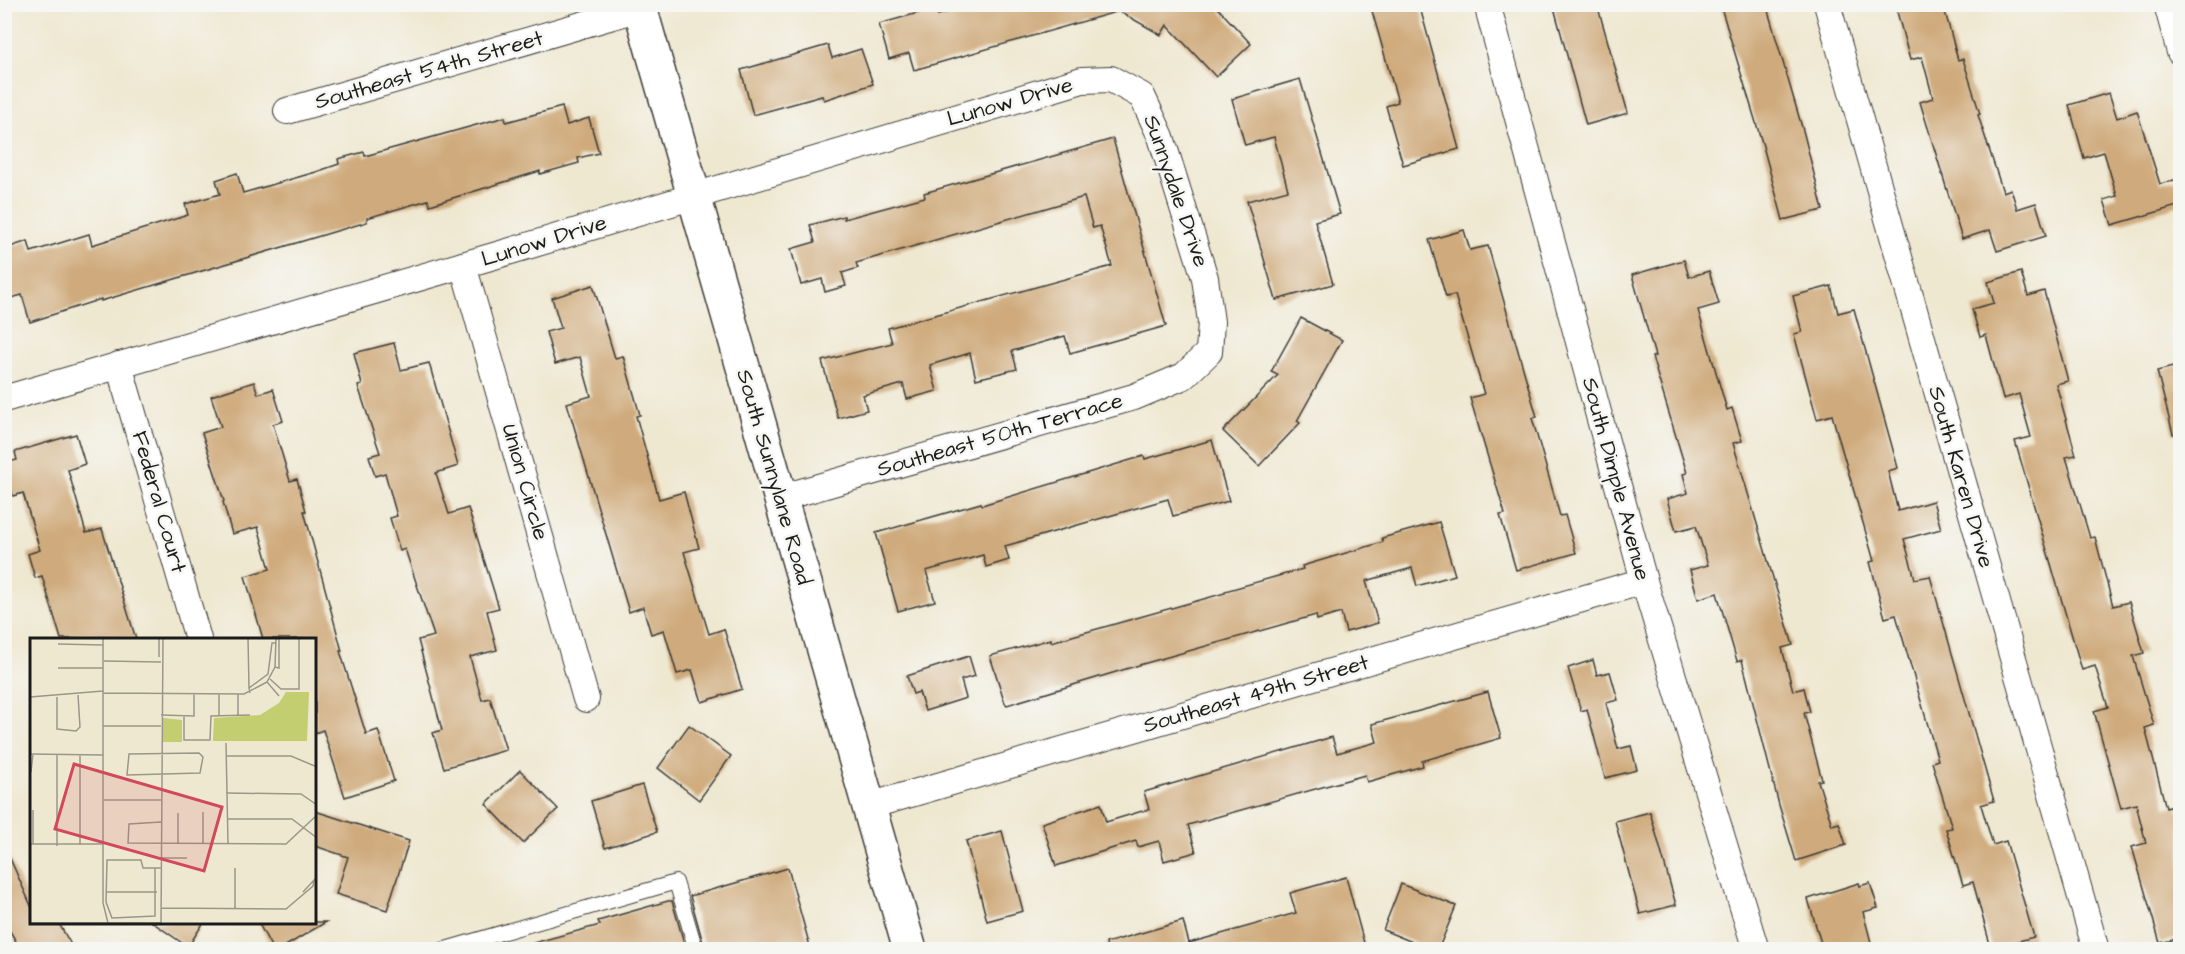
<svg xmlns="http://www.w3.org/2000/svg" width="2185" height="954" font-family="'Architects Daughter',sans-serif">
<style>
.building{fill:#cfaa7c}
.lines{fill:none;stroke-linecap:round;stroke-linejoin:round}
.service-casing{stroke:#3c3b37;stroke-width:16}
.minor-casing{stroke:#3c3b37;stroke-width:28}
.secondary-casing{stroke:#3c3b37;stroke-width:36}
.service{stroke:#fff;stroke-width:14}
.minor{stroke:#fff;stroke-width:26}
.secondary{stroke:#fff;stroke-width:33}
.labels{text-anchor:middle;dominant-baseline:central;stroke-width:5;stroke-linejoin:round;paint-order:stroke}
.street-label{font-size:22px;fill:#1c1c1c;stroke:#f6f6f2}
.inset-road{fill:none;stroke:#9b9689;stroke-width:1.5}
.view{fill:#d1495b;fill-opacity:0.15;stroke:#d1495b;stroke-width:3}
.inset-edge{fill:none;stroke:#1c1c1c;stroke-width:3}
</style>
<rect width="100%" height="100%" fill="#f6f6f2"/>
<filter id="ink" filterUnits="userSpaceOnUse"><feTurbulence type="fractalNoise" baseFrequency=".0167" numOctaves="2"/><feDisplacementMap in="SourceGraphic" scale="12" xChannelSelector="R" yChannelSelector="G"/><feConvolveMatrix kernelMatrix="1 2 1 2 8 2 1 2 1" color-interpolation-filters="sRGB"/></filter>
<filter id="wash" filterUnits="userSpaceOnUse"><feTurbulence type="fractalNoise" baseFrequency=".008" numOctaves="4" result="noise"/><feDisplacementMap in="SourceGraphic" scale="24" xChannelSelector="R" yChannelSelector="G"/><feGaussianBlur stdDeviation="1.35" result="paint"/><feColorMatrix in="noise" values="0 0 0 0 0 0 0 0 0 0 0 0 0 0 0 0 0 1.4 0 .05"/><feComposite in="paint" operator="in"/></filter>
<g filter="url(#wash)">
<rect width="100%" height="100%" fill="#efe8d1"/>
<g id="blocks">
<g class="building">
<polygon points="975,4 1214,4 1251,44 1216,77 1167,25 1161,35 1119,11 914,70 909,53 889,59 879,24 936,8 938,15"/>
<polygon points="1370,4 1419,4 1459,149 1403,165 1386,106 1398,102"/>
<polygon points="1553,4 1597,4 1628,113 1586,125"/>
<polygon points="1720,4 1766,4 1804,134 1823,210 1783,220 1763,146"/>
<polygon points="1909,4 1943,4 1958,60 1963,59 1980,114 1978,115 2003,192 2011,189 2017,209 2036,203 2046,236 1997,251 1990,230 1962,239 1920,102 1933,98 1922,57 1910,60 1896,8"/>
<polygon points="828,45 832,58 861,49 873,84 824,100 822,96 753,115 741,70"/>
<polygon points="1300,79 1340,214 1315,221 1333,284 1276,300 1247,201 1288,190 1274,137 1245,145 1232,99"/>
<polygon points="2109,93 2117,118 2137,111 2160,184 2181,178 2181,205 2112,225 2104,200 2117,196 2104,152 2084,158 2069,105"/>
<polygon points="562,107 567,125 589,118 599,153 578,158 579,163 540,174 540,171 430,205 428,200 367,218 367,222 101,301 101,299 30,322 22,295 4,300 4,249 28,241 31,252 89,234 92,245 188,215 185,204 220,194 216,180 237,173 243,193 316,172 339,164 338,159 364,152 365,156 505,117 506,122"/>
<polygon points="1113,139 1166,326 1070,353 1065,336 1012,351 1017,369 976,379 970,353 930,365 937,391 907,399 903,384 863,395 867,410 838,418 822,361 892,343 888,328 1112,266 1100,226 1093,228 1084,197 856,263 858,268 842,273 846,286 825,292 822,279 801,285 791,249 815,242 810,225 844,216 844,219 925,197 924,193"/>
<polygon points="1464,230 1470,250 1488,246 1537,417 1532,418 1560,516 1565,515 1576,553 1516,570 1500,515 1505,514 1470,398 1484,394 1455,295 1446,297 1429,240"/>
<polygon points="1684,260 1689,277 1709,271 1719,304 1698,310 1727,410 1732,408 1742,441 1733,443 1793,645 1782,648 1793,691 1804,688 1810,712 1804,713 1822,780 1818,781 1832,825 1839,823 1846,845 1796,861 1779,805 1742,660 1737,661 1717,593 1698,599 1690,570 1708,565 1696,526 1676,531 1667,499 1688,493 1683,474 1687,473 1652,357 1655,356 1632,275"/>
<polygon points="2021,272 2028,296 2044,291 2068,381 2056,384 2076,455 2066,457 2090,538 2095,537 2113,606 2129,602 2144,653 2133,656 2154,725 2145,728 2166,808 2177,805 2181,818 2181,938 2160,943 2132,847 2146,843 2136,804 2121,808 2094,711 2108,707 2095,666 2082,670 2015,441 2031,437 2019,394 2003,399 1986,335 1980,337 1972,309 1994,303 1988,282"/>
<polygon points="593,285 615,358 623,356 640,415 636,416 659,499 684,492 699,548 684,552 709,634 724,629 742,689 702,702 692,670 677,674 664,630 651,634 643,607 629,612 567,403 591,396 580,357 555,364 546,332 561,328 552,298"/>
<polygon points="1831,286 1838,313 1854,309 1898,468 1888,471 1898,511 1933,501 1941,529 1904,539 1915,579 1930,576 1994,801 1981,805 1993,845 2006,841 2034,937 1991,948 1973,882 1963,885 1946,829 1952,828 1932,762 1938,760 1896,615 1885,618 1870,562 1874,561 1832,415 1817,419 1794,334 1802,332 1793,296"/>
<polygon points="1301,318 1342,340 1297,421 1300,423 1259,466 1223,431 1278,375 1271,372"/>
<polygon points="394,343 401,370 429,363 458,466 436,473 449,514 468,508 499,608 487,611 497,650 470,657 482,700 490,698 506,750 444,768 433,733 442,730 418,640 434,636 405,549 400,551 390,518 397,516 385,473 375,476 369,456 380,453 358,386 362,385 354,353"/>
<polygon points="2181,365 2181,433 2173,434 2157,371"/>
<polygon points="254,382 258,394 273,389 283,421 273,424 290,481 297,479 306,511 304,511 342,651 340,651 366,734 378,730 394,781 345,797 323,730 315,733 315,639 263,639 245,576 270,569 258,527 232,534 223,502 224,501 202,433 221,427 211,396"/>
<polygon points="76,434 85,464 68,470 86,533 102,529 136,639 61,639 42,576 35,578 28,554 40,550 23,493 13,496 4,463 17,460 15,452"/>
<polygon points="1212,440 1229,501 1173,516 1168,499 1005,546 1009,560 986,567 983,555 926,571 935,601 898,611 876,533 981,503 982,505 1144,456 1145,459"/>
<polygon points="1439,522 1455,575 1417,586 1412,568 1366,581 1378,623 1346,632 1341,613 1317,620 1316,615 1139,665 1007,705 1005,703 990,656 1051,639 1051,642 1225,593 1225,591 1303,569 1302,566 1383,542 1382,538"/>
<polygon points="969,656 975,676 961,680 966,698 925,711 919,692 913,694 907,676"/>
<polygon points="1593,660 1597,675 1610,672 1618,700 1606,703 1618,749 1631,746 1637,770 1605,778 1587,709 1581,711 1568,668"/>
<polygon points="1488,692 1501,738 1422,761 1423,766 1367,782 1365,775 1188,825 1196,852 1164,861 1159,841 1138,847 1136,841 1056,866 1042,823 1101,804 1106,822 1149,809 1144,792 1332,737 1337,753 1377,742 1372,724"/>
<polygon points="689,725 731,756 699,800 658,768"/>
<polygon points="520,770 558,809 523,843 486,804"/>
<polygon points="642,785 657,832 605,848 591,801"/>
<polygon points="315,811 409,841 387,910 336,894 348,857 315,846"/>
<polygon points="1650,812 1676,905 1640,914 1615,821"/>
<polygon points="1002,831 1023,911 987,921 966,841"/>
<polygon points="4,845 32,908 32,922 58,922 74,950 21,950 4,921"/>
<polygon points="788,868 811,950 705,950 690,896"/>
<polygon points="1346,877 1366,950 1107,950 1106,943 1183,921 1189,943 1296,913 1290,893"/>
<polygon points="1859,883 1860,886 1870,883 1878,908 1863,912 1873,950 1823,950 1808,899"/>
<polygon points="1401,884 1456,906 1438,950 1432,950 1383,930"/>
<polygon points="668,901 672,901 686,950 534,950 533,943 600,925 598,921"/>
<polygon points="152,922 204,922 188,947"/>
<polygon points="258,922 326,922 279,950 273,950"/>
</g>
</g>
</g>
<g filter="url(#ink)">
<use href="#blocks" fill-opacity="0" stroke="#3c3b37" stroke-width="1.5"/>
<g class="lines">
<defs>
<polyline id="service" points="442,950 676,882 696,950"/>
<g id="minor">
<polyline points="1487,4 1644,581 1756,950"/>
<polyline points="1827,4 2096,950"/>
<polyline points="2167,4 2180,52"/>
<polyline points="287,111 640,8"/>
<polyline points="463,265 586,699"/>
<polyline points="119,365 198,639"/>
<polyline points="4,399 504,253 1082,80 1111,79 1142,96 1161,137 1205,278 1211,322 1209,352 1184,376 1134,397 780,498"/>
<polyline points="869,806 1644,581"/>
</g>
<polyline id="secondary" points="639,4 910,950"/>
</defs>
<use href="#service" class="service-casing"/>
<use href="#minor" class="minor-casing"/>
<use href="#secondary" class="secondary-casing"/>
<use href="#service" class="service"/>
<use href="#minor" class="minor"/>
<use href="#secondary" class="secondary"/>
</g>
</g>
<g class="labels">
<g class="street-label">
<text transform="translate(429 70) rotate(-16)">Southeast 54th Street</text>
<text transform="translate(1010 102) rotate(-16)">Lunow Drive</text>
<text transform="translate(1176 191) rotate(71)">Sunnydale Drive</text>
<text transform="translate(544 241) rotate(-17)">Lunow Drive</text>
<text transform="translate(1000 435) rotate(-16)">Southeast 50th Terrace</text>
<text transform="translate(774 477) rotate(74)">South Sunnylane Road</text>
<text transform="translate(1961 477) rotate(74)">South Karen Drive</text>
<text transform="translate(1616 479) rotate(75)">South Dimple Avenue</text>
<text transform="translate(525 482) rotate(74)">Union Circle</text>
<text transform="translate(159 502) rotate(74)">Federal Court</text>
<text transform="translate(1256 694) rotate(-16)">Southeast 49th Street</text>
</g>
</g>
<g transform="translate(30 638)">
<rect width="286" height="286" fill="#efe8d1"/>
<path d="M256,54H279L277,103H183L184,80L230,77L249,65ZM133,80L152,82V104H133Z" fill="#c2ce70"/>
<path class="inset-road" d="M73,0V265L78,285M129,0V19M218,0L219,50M246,0L245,29L237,44L249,58M28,6L73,7M74,23L131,24M245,29L249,30V0M28,30H73M240,41L251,51H269V0M73,55L214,56L237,44M220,55L219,50L238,36L242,5H246M208,56V77M0,59L73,53M27,59V91L46,93L50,89L48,57M131,77L164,78V56M154,77V102H180L181,78L220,77M189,77V56M73,88H131M196,105L198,206M169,115L173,119L170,135L97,137L99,116ZM0,116L73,117M196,118H261L287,129M1,134L3,116M196,155L271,156L287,167M74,162H131M173,174V206M198,181H262L287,200M131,184L99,186L98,205L256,206L287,177M0,206H73M3,206V172M148,206V175M50,207V117M27,208V116M131,220H157M125,230V278L82,280L76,264L77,222H111L113,230H131M205,230V270M76,254H127M131,270L256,271L283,248L284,242L273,254M0,285H131M131,286L133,0"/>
<path class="view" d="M44,126L192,169L174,233L25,191Z"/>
<rect width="286" height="286" class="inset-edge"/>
</g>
<rect width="2185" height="954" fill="none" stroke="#f6f6f2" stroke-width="24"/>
</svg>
